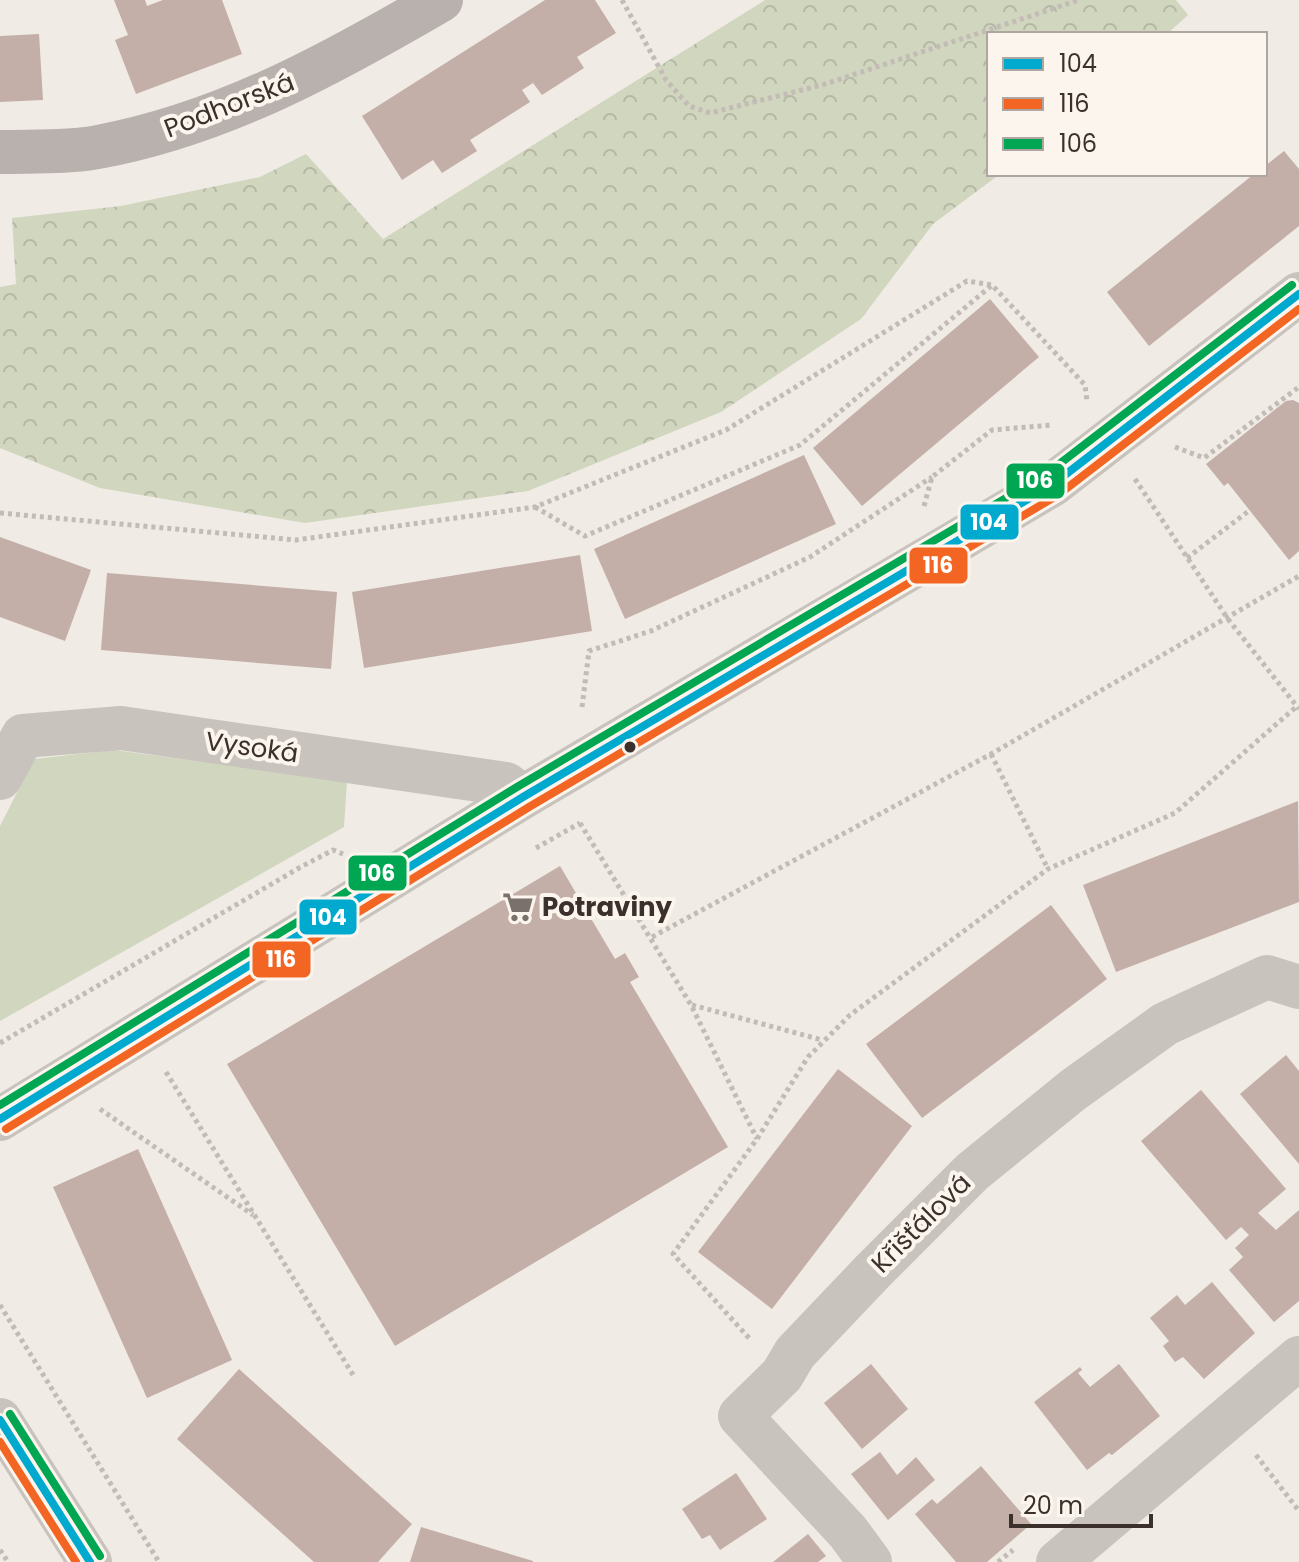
<svg xmlns="http://www.w3.org/2000/svg" width="1299" height="1562" font-family="Poppins,sans-serif">
<style>
.grass{fill:#d1d6bf}
.forest{fill:url(#forest-crowns)}
.building{fill:#c3afa7}
.lines{fill:none;stroke-linecap:round;stroke-linejoin:round}
.path{stroke:#c2bbb6;stroke-width:5;stroke-dasharray:4 4;stroke-linecap:butt}
.street{stroke:#c9c3be;stroke-width:44}
.primary{stroke:#b8b1ad;stroke-width:44}
.bus-1-casing{stroke:#fbf5ee;stroke-width:14}
.bus-2-casing{stroke:#fbf5ee;stroke-width:14}
.bus-3-casing{stroke:#fbf5ee;stroke-width:14}
.bus-1{stroke:#00a9ce;stroke-width:8}
.bus-2{stroke:#f26522;stroke-width:8}
.bus-3{stroke:#00a651;stroke-width:8}
.bus-dot{fill:#3b302b;stroke:#fbf5ee;stroke-width:3}
.labels{text-anchor:middle;dominant-baseline:central;stroke-width:8;stroke-linejoin:round;paint-order:stroke}
.street-label{font-size:26px;fill:#3b302b;stroke:#fbf5ee}
.poi-label{font-size:26px;font-weight:bold;fill:#3b302b;stroke:#fbf5ee;text-anchor:start}
.line-badge{stroke:#fbf5ee;stroke-width:3}
.badge-label{font-size:22px;text-anchor:middle;font-weight:bold;fill:#fff}
</style>
<defs>
<pattern id="forest-crowns" width="20" height="18" patternUnits="userSpaceOnUse" patternTransform="scale(2)"><rect width="20" height="18" fill="#d1d6bf"/><path d="M2 6a3 3 0 1 1 6 0M12 15a3 3 0 1 1 6 0" fill="none" stroke="#b4b8a4"/></pattern>
</defs>
<rect width="100%" height="100%" fill="#f0ebe5"/>
<polygon class="grass" points="114,750 347,781 344,827 0,1021 0,826 34,759"/>
<polygon class="forest" points="765,0 1176,0 1188,15 1167,34 989,34 989,174 1000,174 933,224 861,319 721,412 528,491 305,523 100,488 0,448 0,287 16,284 12,218 121,206 260,177 306,154 383,239"/>
<g class="building">
<polygon points="114,0 145,0 147,6 163,0 222,0 242,54 136,94 115,40 128,35"/>
<polygon points="545,0 595,0 616,33 577,57 584,68 542,95 533,83 522,90 530,102 470,140 477,151 442,173 433,160 402,180 362,116"/>
<polygon points="39,34 43,100 0,102 0,36"/>
<polygon points="1284,151 1299,169 1299,226 1149,346 1107,292 1254,174 1265,174 1265,166"/>
<polygon points="990,299 1039,357 862,506 813,448"/>
<polygon points="1293,400 1299,403 1299,551 1289,560 1228,483 1224,486 1206,464 1286,401"/>
<polygon points="804,455 836,524 625,619 594,549"/>
<polygon points="0,537 91,570 65,641 0,617"/>
<polygon points="580,555 592,631 364,668 352,592"/>
<polygon points="107,573 337,592 331,669 101,650"/>
<polygon points="1298,801 1299,902 1116,972 1083,885"/>
<polygon points="560,866 615,959 625,953 639,977 630,982 728,1147 395,1346 227,1064"/>
<polygon points="1051,905 1107,979 922,1118 866,1044"/>
<polygon points="1286,1055 1299,1071 1299,1164 1240,1094"/>
<polygon points="838,1069 912,1126 772,1309 698,1252"/>
<polygon points="1201,1090 1286,1189 1258,1213 1276,1230 1299,1210 1299,1301 1274,1322 1229,1270 1243,1257 1235,1248 1249,1235 1241,1227 1226,1240 1141,1141"/>
<polygon points="138,1149 232,1360 147,1398 53,1187"/>
<polygon points="1212,1282 1255,1333 1204,1379 1183,1357 1175,1362 1163,1346 1169,1341 1150,1318 1177,1295 1185,1305"/>
<polygon points="871,1364 908,1409 862,1449 824,1403"/>
<polygon points="1119,1364 1160,1416 1112,1455 1109,1453 1087,1470 1034,1402 1080,1367 1082,1370 1078,1373 1090,1387"/>
<polygon points="239,1369 412,1524 378,1562 314,1562 177,1439"/>
<polygon points="880,1452 897,1475 916,1457 935,1480 888,1520 851,1474"/>
<polygon points="981,1466 1031,1524 987,1562 956,1562 915,1514 932,1499 937,1504"/>
<polygon points="736,1473 767,1519 720,1550 710,1535 702,1539 682,1509"/>
<polygon points="421,1527 533,1561 533,1562 410,1562"/>
<polygon points="808,1534 826,1556 818,1562 773,1562"/>
</g>
<g class="lines">
<g class="path">
<polyline points="622,0 666,80 689,106 710,113 822,85 1079,0"/>
<polyline points="1175,447 1204,458 1299,387"/>
<polyline points="1135,479 1228,619 1299,709"/>
<polyline points="924,506 932,477 992,430 1052,425"/>
<polyline points="535,507 585,536 800,445 991,286"/>
<polyline points="0,513 296,540 535,507 726,430 967,281 992,285 1085,385 1087,401"/>
<polyline points="1187,558 1250,510"/>
<polyline points="582,707 589,651 651,631 810,557 932,477"/>
<polyline points="991,754 1048,869"/>
<polyline points="580,823 691,1005 757,1139"/>
<polyline points="536,848 580,823"/>
<polyline points="652,937 991,754 1299,576"/>
<polyline points="692,1005 822,1040"/>
<polyline points="0,1043 299,868 333,850 343,854"/>
<polyline points="166,1072 355,1378"/>
<polyline points="100,1109 253,1215"/>
<polyline points="0,1305 159,1562"/>
<polyline points="749,1338 673,1254 757,1139 808,1057 850,1015 1048,869 1175,813 1296,707"/>
<polyline points="1256,1455 1299,1511"/>
<polyline points="0,1550 8,1562"/>
<polyline points="998,1562 1013,1550"/>
</g>
<g class="street">
<polyline points="0,778 23,736 121,728 506,784 523,797"/>
<polyline points="0,1119 523,797 1052,485 1299,294"/>
<polyline points="0,1420 90,1562"/>
<polyline points="870,1562 848,1532 740,1416 782,1375 795,1353 873,1271 972,1172 1073,1090 1165,1024 1267,977 1299,987"/>
<polyline points="1058,1562 1299,1358"/>
</g>
<path class="primary" d="M0,152C32,151 67,153 98,147C223,124 333,63 441,0"/>
<defs>
<g id="bus-1">
<polyline points="0,1119 523,797 1052,485 1299,294"/>
<polyline points="0,1420 90,1562"/>
</g>
<g id="bus-2">
<polyline points="6,1129 529,807 1058,495 1299,309"/>
<polyline points="0,1442 76,1562"/>
</g>
<g id="bus-3">
<polyline points="0,1105 517,787 1045,475 1292,285"/>
<polyline points="10,1414 100,1556"/>
</g>
</defs>
<use href="#bus-1" class="bus-1-casing"/>
<use href="#bus-2" class="bus-2-casing"/>
<use href="#bus-3" class="bus-3-casing"/>
<use href="#bus-1" class="bus-1"/>
<use href="#bus-2" class="bus-2"/>
<use href="#bus-3" class="bus-3"/>
</g>
<defs>
<symbol id="supermarket-bare" viewBox="-9 -9 18 18"><path d="M-6-5.5h2.5l.6 2H6L4.5 2H-2.5L-4.4-4H-6ZM-1.5 3.2a1.3 1.3 0 1 0 .1 0ZM3 3.2a1.3 1.3 0 1 0 .1 0Z" fill="#7a716c" stroke="#fbf5ee" stroke-width="2.5" paint-order="stroke"/></symbol>
</defs>
<g fill-rule="evenodd">
<use href="#supermarket-bare" x="496" y="885" width="44" height="44"/>
</g>
<circle class="bus-dot" cx="630" cy="747" r="7"/>
<g class="labels">
<g class="street-label">
<text transform="translate(229 105) rotate(-21)">Podhorská</text>
<text transform="translate(252 747) rotate(8)">Vysoká</text>
<text transform="translate(921 1223) rotate(-45)">Křišťálová</text>
</g>
<g class="poi-label">
<text x="542" y="907">Potraviny</text>
</g>
</g>
<g class="line-badge">
<rect x="1005" y="462" width="61" height="38" rx="8" fill="#00a651"/>
<rect x="959" y="503" width="61" height="38" rx="8" fill="#00a9ce"/>
<rect x="908" y="546" width="61" height="39" rx="8" fill="#f26522"/>
<rect x="347" y="854" width="61" height="38" rx="8" fill="#00a651"/>
<rect x="298" y="898" width="60" height="38" rx="8" fill="#00a9ce"/>
<rect x="251" y="940" width="61" height="39" rx="8" fill="#f26522"/>
</g>
<g class="badge-label">
<text x="1035" y="488">106</text>
<text x="989" y="530">104</text>
<text x="938" y="573">116</text>
<text x="377" y="881">106</text>
<text x="328" y="925">104</text>
<text x="281" y="967">116</text>
</g>
<rect x="987" y="32" width="280" height="144" fill="#fbf5ee" stroke="#aea6a0" stroke-width="2"/>
<rect x="1003" y="58" width="40" height="12" fill="#00a9ce" stroke="#aea6a0" stroke-width="2"/>
<text x="1059" y="72" font-size="24" fill="#3b302b">104</text>
<rect x="1003" y="98" width="40" height="12" fill="#f26522" stroke="#aea6a0" stroke-width="2"/>
<text x="1059" y="112" font-size="24" fill="#3b302b">116</text>
<rect x="1003" y="138" width="40" height="12" fill="#00a651" stroke="#aea6a0" stroke-width="2"/>
<text x="1059" y="152" font-size="24" fill="#3b302b">106</text>
<path d="M1011 1514v12h140v-12" fill="none" stroke="#3b302b" stroke-width="4"/>
<text x="1023" y="1514" font-size="24" fill="#3b302b" stroke="#fbf5ee" stroke-width="6" paint-order="stroke">20 m</text>
</svg>
